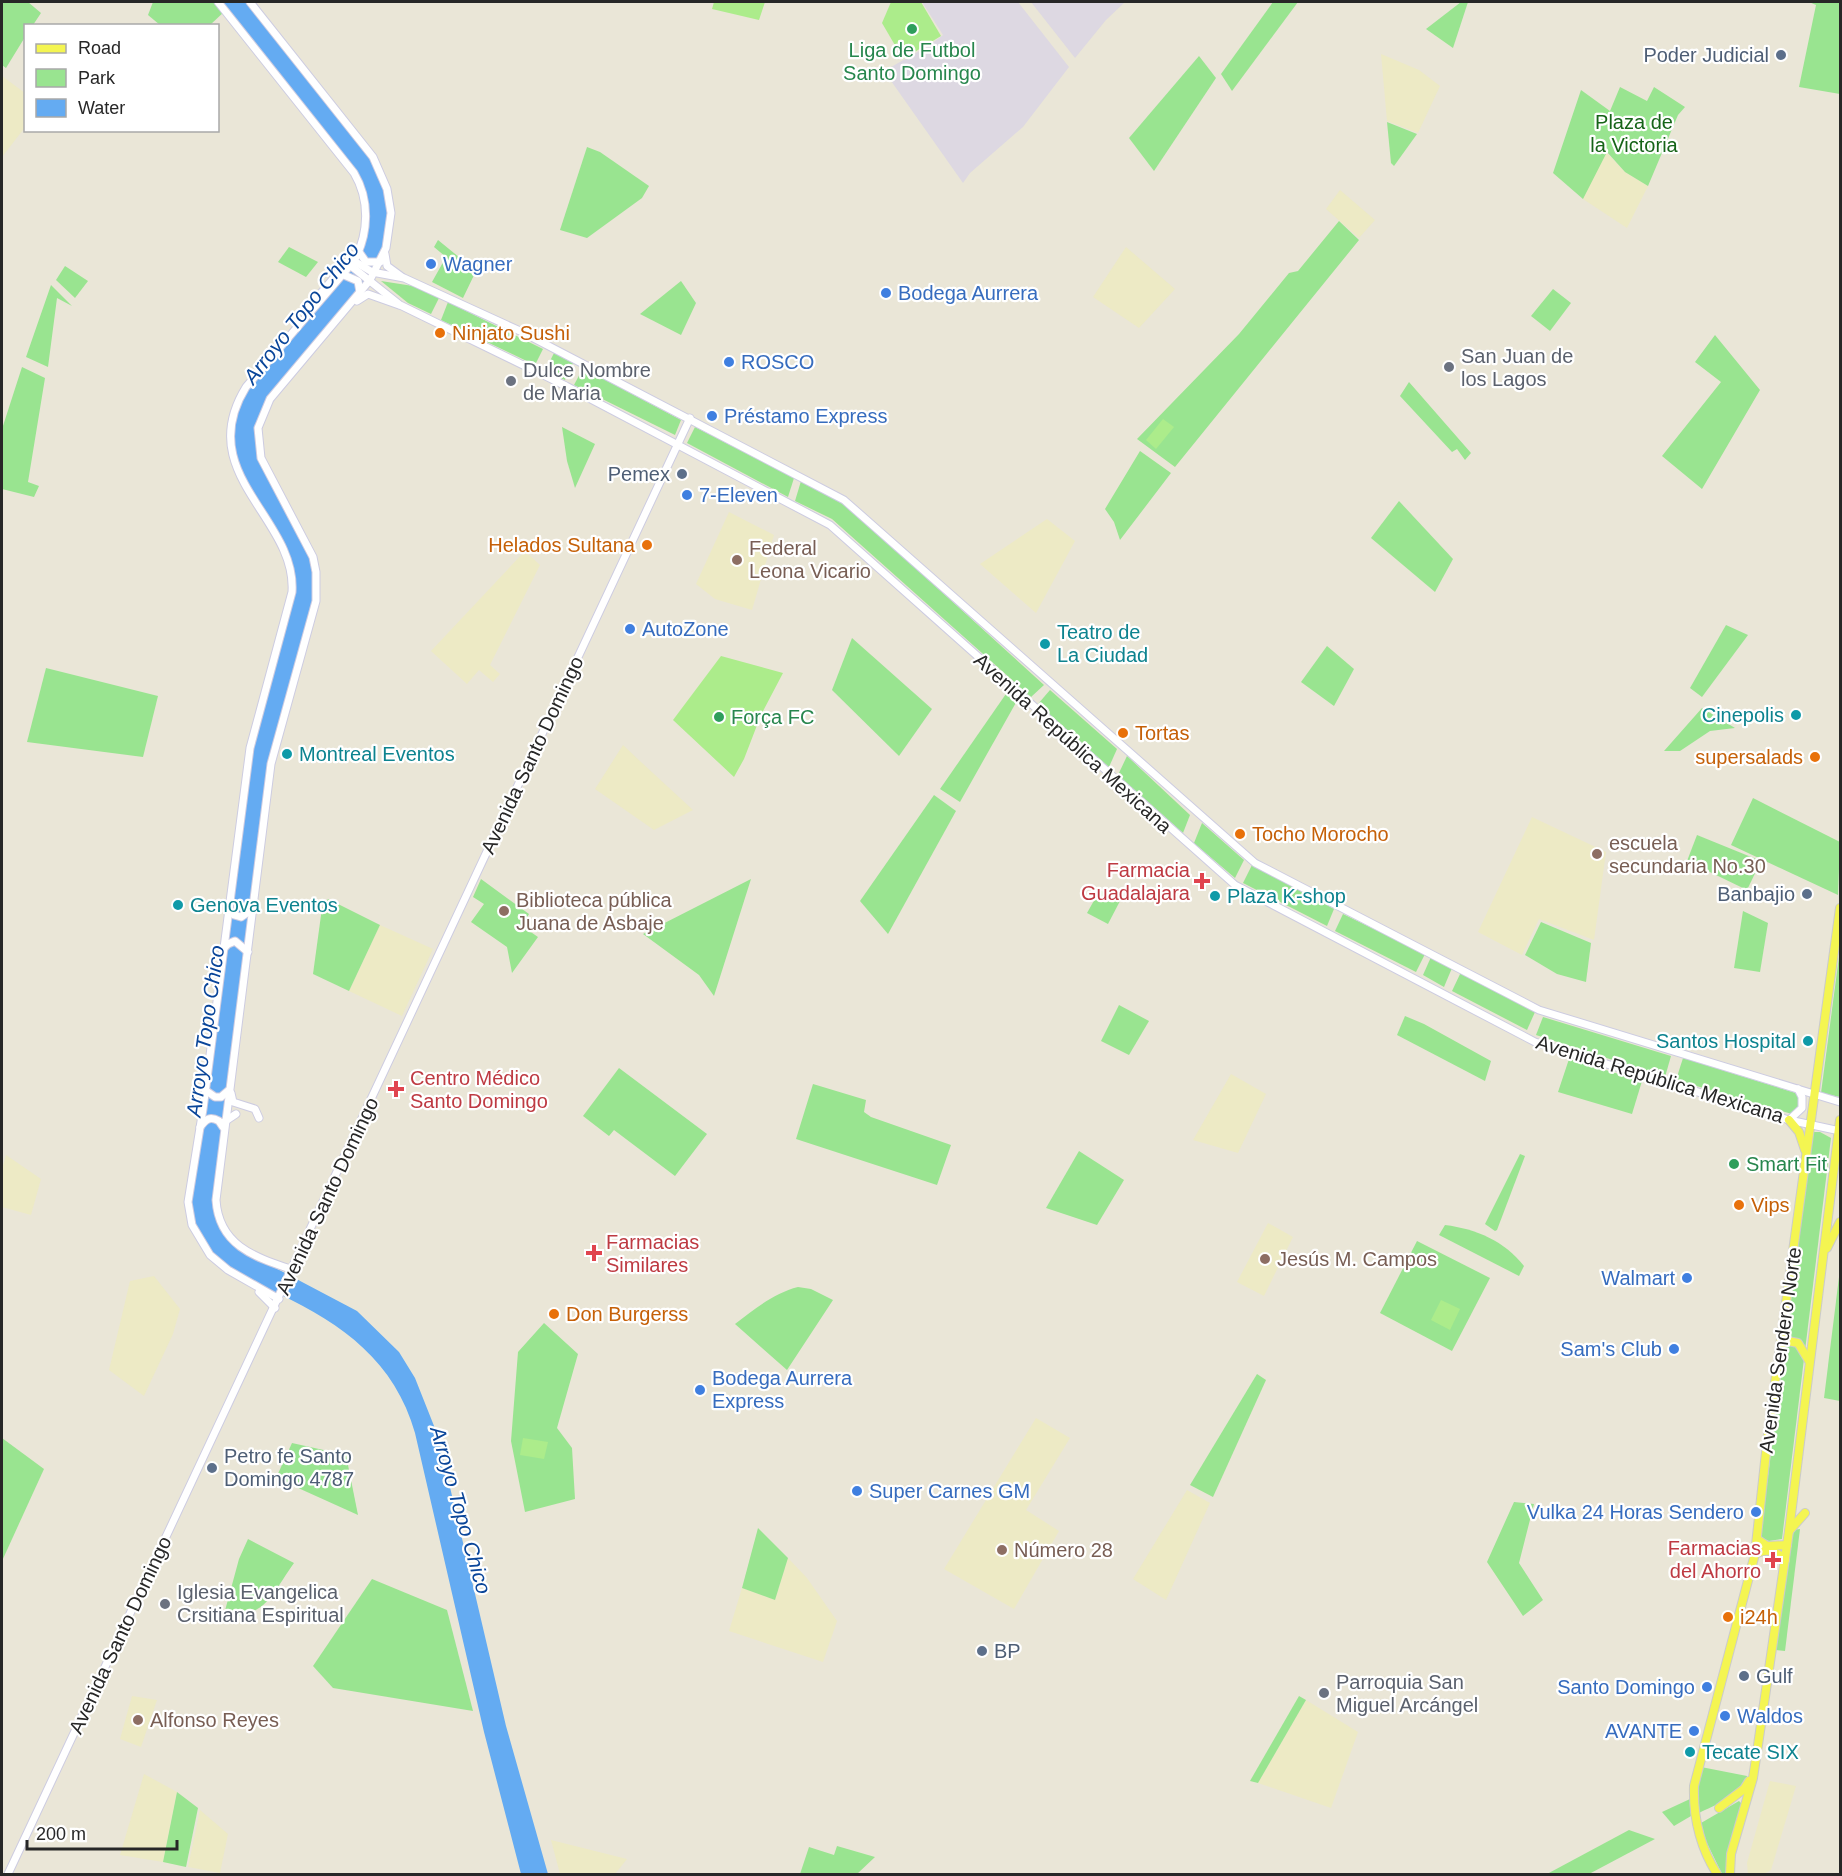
<svg xmlns="http://www.w3.org/2000/svg" width="1842" height="1876" font-family="Arial,sans-serif">
<style>
.industrial{fill:#ddd8e2}
.education{fill:#edeac5}
.green{fill:#99e490}
.pitch{fill:#acec8b}
.water{fill:#64abf2}
.lines{fill:none;stroke-linecap:round;stroke-linejoin:round}
.secondary-casing{stroke:#cdcce1;stroke-width:9}
.primary-casing{stroke:#cbcbcb;stroke-width:10}
.secondary{stroke:#fff;stroke-width:7}
.primary{stroke:#f4f551;stroke-width:8}
.leisure-dot{fill:#2e9e5b;stroke:#fff;stroke-width:2}
.service-dot{fill:#5c6f8a;stroke:#fff;stroke-width:2}
.shop-dot{fill:#3f7fe0;stroke:#fff;stroke-width:2}
.food-dot{fill:#e8710a;stroke:#fff;stroke-width:2}
.worship-dot{fill:#6b7280;stroke:#fff;stroke-width:2}
.education-dot{fill:#8d6e63;stroke:#fff;stroke-width:2}
.culture-dot{fill:#0f9aa8;stroke:#fff;stroke-width:2}
.health-dot{fill:#e0444e;stroke:#fff;stroke-width:2}
.labels{text-anchor:middle;dominant-baseline:central;stroke-width:4.5;stroke-linejoin:round;paint-order:stroke}
.leisure-label{font-size:20px;fill:#27864d;stroke:#fff;text-anchor:start}
.service-label{font-size:20px;fill:#4e5e75;stroke:#fff;text-anchor:end}
.park-label{font-size:20px;fill:#166418;stroke:#fff}
.shop-label{font-size:20px;fill:#366cbe;stroke:#fff;text-anchor:start}
.food-label{font-size:20px;fill:#c56008;stroke:#fff;text-anchor:start}
.worship-label{font-size:20px;fill:#5b616d;stroke:#fff;text-anchor:start}
.education-label{font-size:20px;fill:#785e54;stroke:#fff;text-anchor:start}
.culture-label{font-size:20px;fill:#0d838f;stroke:#fff;text-anchor:start}
.street-label{font-size:20px;fill:#272727;stroke:#fff}
.health-label{font-size:20px;fill:#be3a42;stroke:#fff;text-anchor:end}
.water-label{font-size:21px;font-style:italic;fill:#094599;stroke:#fff}
</style>
<rect width="100%" height="100%" fill="#eae6d7"/>
<g class="industrial">
<polygon points="922,2 1018,2 1069,67 1023,127 970,173 963,183 884,71 930,45 943,35"/>
<polygon points="1031,2 1125,2 1106,20 1075,58"/>
</g>
<g class="education">
<polygon points="1381,54 1419,70 1440,86 1418,133 1387,121"/>
<polygon points="2,76 25,93 26,126 2,157"/>
<polygon points="1606,152 1625,172 1648,186 1627,228 1583,199"/>
<polygon points="1340,190 1375,220 1359,238 1326,209"/>
<polygon points="1126,247 1175,289 1139,328 1093,297"/>
<polygon points="729,512 774,535 752,610 715,599 696,584"/>
<polygon points="1047,519 1075,541 1036,613 980,564"/>
<polygon points="525,551 540,565 490,665 500,674 493,682 479,670 467,684 431,651"/>
<polygon points="623,745 641,762 693,810 654,830 595,789"/>
<polygon points="1532,817 1606,852 1594,940 1539,919 1522,955 1478,932"/>
<polygon points="380,925 433,949 402,1016 349,991"/>
<polygon points="1231,1074 1266,1094 1238,1153 1193,1140"/>
<polygon points="6,1155 41,1179 31,1215 2,1207 2,1169"/>
<polygon points="1268,1223 1293,1237 1264,1296 1237,1282"/>
<polygon points="154,1276 180,1309 173,1334 144,1396 109,1370 130,1281"/>
<polygon points="1036,1418 1070,1438 1026,1510 1059,1531 1014,1609 944,1569"/>
<polygon points="1187,1490 1210,1503 1166,1600 1133,1579"/>
<polygon points="788,1558 807,1578 837,1621 823,1662 729,1631 742,1588 775,1600"/>
<polygon points="132,1696 157,1700 141,1747 120,1739"/>
<polygon points="1306,1700 1358,1732 1331,1808 1258,1783"/>
<polygon points="144,1774 177,1792 163,1862 120,1855"/>
<polygon points="1770,1781 1796,1786 1771,1870 1764,1874 1748,1874 1747,1863"/>
<polygon points="200,1810 228,1834 220,1873 188,1867"/>
<polygon points="551,1840 627,1859 615,1874 560,1874"/>
</g>
<g class="green">
<polygon points="2,2 28,2 41,13 33,25 26,26 25,37 6,68 2,65"/>
<polygon points="153,2 219,2 225,11 210,25 160,25 148,15"/>
<polygon points="1273,2 1298,2 1232,91 1221,74"/>
<polygon points="1461,2 1468,2 1453,48 1426,29"/>
<polygon points="1809,2 1840,2 1840,94 1799,87 1816,5"/>
<polygon points="1199,56 1216,78 1154,171 1129,138"/>
<polygon points="1620,87 1647,101 1654,87 1685,107 1678,115 1648,186 1625,172 1607,152 1583,199 1553,173 1581,90 1610,111"/>
<polygon points="1387,122 1417,134 1394,166 1391,163"/>
<polygon points="587,147 600,152 649,186 642,198 587,238 560,230"/>
<polygon points="1339,221 1359,240 1175,467 1137,439 1239,334 1289,273 1298,271"/>
<polygon points="438,240 476,271 463,298 432,282 446,257 434,247"/>
<polygon points="289,247 318,262 306,277 278,262"/>
<polygon points="65,266 88,281 75,298 56,280"/>
<polygon points="381,281 413,286 439,298 431,314 408,303"/>
<polygon points="681,281 696,303 681,335 640,314"/>
<polygon points="51,285 72,306 57,298 48,367 26,357"/>
<polygon points="1553,289 1571,303 1550,331 1531,316"/>
<polygon points="448,302 543,349 535,365 441,320"/>
<polygon points="1715,335 1760,390 1702,489 1662,456 1721,382 1695,362"/>
<polygon points="554,353 573,363 565,380 545,371"/>
<polygon points="22,367 45,378 28,482 39,486 34,497 2,489 2,429"/>
<polygon points="583,368 681,420 675,435 574,385"/>
<polygon points="1409,382 1471,453 1465,460 1457,449 1452,452 1400,396"/>
<polygon points="562,427 595,444 575,488 567,461"/>
<polygon points="695,427 794,478 788,497 687,443"/>
<polygon points="1140,451 1171,473 1120,540 1114,522 1105,509"/>
<polygon points="801,481 845,504 1044,685 1031,697 832,519 795,501"/>
<polygon points="1399,501 1453,559 1435,592 1371,538"/>
<polygon points="1726,625 1748,635 1702,697 1690,688"/>
<polygon points="852,638 932,709 899,756 832,690"/>
<polygon points="1327,646 1354,669 1334,706 1301,682"/>
<polygon points="46,668 158,696 143,757 27,742"/>
<polygon points="1050,690 1117,749 1109,767 1038,704"/>
<polygon points="1008,691 1018,699 960,802 940,789"/>
<polygon points="1702,708 1735,728 1710,731 1680,751 1664,751"/>
<polygon points="1127,756 1190,815 1183,833 1118,775"/>
<polygon points="934,795 956,811 888,934 860,901"/>
<polygon points="1753,798 1840,842 1838,895 1731,845"/>
<polygon points="1202,823 1244,860 1235,878 1194,843"/>
<polygon points="1697,835 1761,861 1747,890 1687,861"/>
<polygon points="1252,865 1334,909 1327,926 1243,883"/>
<polygon points="481,879 529,914 522,926 538,937 512,973 507,947 471,922 484,904 473,897"/>
<polygon points="751,879 714,996 699,975 643,934"/>
<polygon points="1100,890 1120,901 1108,924 1087,913"/>
<polygon points="328,899 380,925 349,991 313,974 322,908"/>
<polygon points="1743,911 1768,923 1760,972 1734,968"/>
<polygon points="1343,914 1425,954 1416,972 1335,931"/>
<polygon points="1541,922 1591,943 1586,982 1557,974 1525,955"/>
<polygon points="1840,949 1840,1097 1821,1093"/>
<polygon points="1431,957 1452,968 1444,987 1423,975"/>
<polygon points="1461,972 1535,1012 1527,1030 1452,991"/>
<polygon points="1119,1005 1149,1021 1129,1055 1101,1041"/>
<polygon points="1405,1016 1424,1024 1491,1061 1485,1081 1397,1035"/>
<polygon points="1543,1017 1671,1056 1665,1077 1536,1035"/>
<polygon points="1683,1058 1799,1094 1801,1106 1792,1114 1676,1080"/>
<polygon points="1569,1059 1642,1081 1632,1114 1558,1092"/>
<polygon points="619,1068 707,1134 675,1176 614,1130 609,1136 583,1116"/>
<polygon points="813,1084 866,1100 864,1112 871,1117 951,1145 937,1185 796,1139"/>
<polygon points="1813,1132 1820,1132 1831,1138 1782,1539 1769,1541 1760,1537"/>
<polygon points="1079,1151 1124,1180 1097,1225 1046,1208"/>
<polygon points="1520,1154 1525,1156 1497,1230 1495,1231 1485,1224"/>
<path d="M1445,1225C1477,1229 1504,1241 1524,1266L1519,1276L1439,1235Z"/>
<polygon points="1417,1241 1490,1278 1452,1351 1380,1313"/>
<polygon points="1840,1269 1840,1401 1824,1398"/>
<path d="M798,1287L811,1289L833,1300L787,1370L735,1324C755,1309 774,1293 798,1287Z"/>
<polygon points="544,1323 578,1354 557,1428 572,1448 575,1499 525,1512 511,1441 518,1352"/>
<polygon points="1257,1374 1266,1380 1213,1497 1190,1485"/>
<polygon points="2,1438 44,1469 2,1561"/>
<polygon points="292,1443 346,1455 358,1515 276,1478"/>
<polygon points="1514,1502 1534,1504 1519,1563 1543,1600 1523,1616 1487,1562"/>
<polygon points="758,1528 788,1558 775,1600 742,1588"/>
<polygon points="1800,1529 1785,1651 1776,1650 1793,1530"/>
<path d="M248,1539L294,1563C269,1598 269,1614 223,1618L239,1559Z"/>
<polygon points="372,1579 447,1610 473,1711 333,1688 313,1666"/>
<polygon points="1299,1696 1306,1700 1258,1783 1250,1781"/>
<path d="M1701,1767L1747,1776C1746,1795 1714,1805 1699,1813L1698,1785Z"/>
<polygon points="177,1792 198,1808 186,1867 163,1862"/>
<polygon points="1690,1799 1691,1816 1674,1826 1662,1812"/>
<polygon points="1739,1801 1742,1804 1726,1857 1726,1874 1722,1874 1706,1841 1701,1823"/>
<polygon points="1629,1830 1655,1839 1589,1874 1547,1874"/>
<polygon points="837,1846 875,1857 857,1874 800,1874 809,1847 834,1855"/>
</g>
<g class="pitch">
<polygon points="714,2 765,2 759,20 712,9"/>
<polygon points="891,2 921,2 941,36 903,59 882,23"/>
<polygon points="1163,419 1174,427 1156,449 1146,440"/>
<polygon points="721,656 783,673 761,715 744,759 734,777 673,720"/>
<polygon points="1441,1300 1460,1309 1450,1330 1431,1320"/>
<polygon points="523,1438 548,1442 544,1459 520,1455"/>
</g>
<path class="water" d="M218,2H250L376,163L391,213L380,262L264,408L258,448L313,557L317,588L276,742L216,1187L222,1227L249,1254L357,1311L399,1352L415,1378L438,1436L506,1726L548,1874H521L484,1732L415,1433C395,1362 343,1324 279,1294C256,1283 231,1274 212,1256C201,1246 195,1225 189,1211L243,788L292,592L291,566L242,480L231,435L243,393L354,261L366,228L359,182Z"/>
<g class="lines">
<defs>
<g id="secondary">
<path d="M218,2L354,173C370,200 369,233 354,261L246,387C192,474 297,518 292,592L250,748L203,1109L188,1202L192,1225L210,1255L228,1270L279,1299"/>
<path d="M250,2L373,157L387,189L391,213L386,248L370,280L270,399L258,428L261,458L313,557L316,572V601L271,764L216,1200C219,1246 255,1257 293,1270"/>
<polyline points="359,252 366,262 380,262"/>
<polyline points="385,254 387,266 402,277"/>
<polyline points="354,261 372,272 404,278 520,331 844,500 1255,863 1539,1010 1840,1102"/>
<polyline points="351,266 400,305 566,386 830,525 1235,885 1535,1042 1789,1120 1840,1131"/>
<polyline points="344,275 358,281 360,292"/>
<polyline points="357,301 368,294 399,305"/>
<polyline points="306,311 353,255"/>
<polyline points="228,908 234,915 241,917 254,908"/>
<polyline points="222,950 228,944 235,941 248,952"/>
<polyline points="205,1090 215,1097 221,1097 228,1091"/>
<polyline points="231,1093 233,1102 255,1109 259,1118"/>
<polyline points="1789,1120 1802,1108 1802,1097 1798,1089"/>
<polyline points="224,1122 236,1114"/>
<path d="M200,1127C206,1119 210,1116 219,1121L223,1127"/>
<polyline points="259,1292 275,1308"/>
<polyline points="8,1874 690,418"/>
</g>
<g id="primary">
<polyline points="1789,1120 1799,1132 1805,1150"/>
<polyline points="1827,1248 1840,1222"/>
<polyline points="1781,1344 1788,1341 1798,1343 1809,1361"/>
<polyline points="1789,1531 1805,1513"/>
<polyline points="1757,1539 1767,1546 1787,1545"/>
<path d="M1755,1554C1766,1548 1777,1551 1785,1560"/>
<polyline points="1719,1808 1744,1789 1749,1781"/>
<path d="M1717,1874C1700,1847 1693,1818 1694,1786L1755,1554L1768,1434L1840,908"/>
<polyline points="1730,1874 1731,1854 1753,1778 1758,1745 1789,1531 1840,1120"/>
</g>
</defs>
<use href="#secondary" class="secondary-casing"/>
<use href="#primary" class="primary-casing"/>
<use href="#secondary" class="secondary"/>
<use href="#primary" class="primary"/>
</g>
<g class="leisure-dot">
<circle cx="912" cy="29" r="6"/>
<circle cx="719" cy="717" r="6"/>
<circle cx="1734" cy="1164" r="6"/>
</g>
<g class="service-dot">
<circle cx="1781" cy="55" r="6"/>
<circle cx="682" cy="474" r="6"/>
<circle cx="1807" cy="894" r="6"/>
<circle cx="212" cy="1468" r="6"/>
<circle cx="982" cy="1651" r="6"/>
<circle cx="1744" cy="1676" r="6"/>
</g>
<g class="shop-dot">
<circle cx="431" cy="264" r="6"/>
<circle cx="886" cy="293" r="6"/>
<circle cx="729" cy="362" r="6"/>
<circle cx="712" cy="416" r="6"/>
<circle cx="687" cy="495" r="6"/>
<circle cx="630" cy="629" r="6"/>
<circle cx="1687" cy="1278" r="6"/>
<circle cx="1674" cy="1349" r="6"/>
<circle cx="700" cy="1390" r="6"/>
<circle cx="857" cy="1491" r="6"/>
<circle cx="1756" cy="1512" r="6"/>
<circle cx="1707" cy="1687" r="6"/>
<circle cx="1725" cy="1716" r="6"/>
<circle cx="1694" cy="1731" r="6"/>
</g>
<g class="food-dot">
<circle cx="440" cy="333" r="6"/>
<circle cx="647" cy="545" r="6"/>
<circle cx="1123" cy="733" r="6"/>
<circle cx="1815" cy="757" r="6"/>
<circle cx="1240" cy="834" r="6"/>
<circle cx="1739" cy="1205" r="6"/>
<circle cx="554" cy="1314" r="6"/>
<circle cx="1728" cy="1617" r="6"/>
</g>
<g class="worship-dot">
<circle cx="1449" cy="367" r="6"/>
<circle cx="511" cy="381" r="6"/>
<circle cx="165" cy="1604" r="6"/>
<circle cx="1324" cy="1693" r="6"/>
</g>
<g class="education-dot">
<circle cx="737" cy="560" r="6"/>
<circle cx="1597" cy="854" r="6"/>
<circle cx="504" cy="911" r="6"/>
<circle cx="1265" cy="1259" r="6"/>
<circle cx="1002" cy="1550" r="6"/>
<circle cx="138" cy="1720" r="6"/>
</g>
<g class="culture-dot">
<circle cx="1045" cy="644" r="6"/>
<circle cx="1796" cy="715" r="6"/>
<circle cx="287" cy="754" r="6"/>
<circle cx="1215" cy="896" r="6"/>
<circle cx="178" cy="905" r="6"/>
<circle cx="1808" cy="1041" r="6"/>
<circle cx="1690" cy="1752" r="6"/>
</g>
<g class="health-dot">
<path d="M1199 872h6v6h6v6h-6v6h-6v-6h-6v-6h6z"/>
<path d="M393 1080h6v6h6v6h-6v6h-6v-6h-6v-6h6z"/>
<path d="M591 1244h6v6h6v6h-6v6h-6v-6h-6v-6h6z"/>
<path d="M1770 1551h6v6h6v6h-6v6h-6v-6h-6v-6h6z"/>
</g>
<g class="labels">
<g class="leisure-label">
<text x="912" y="50" text-anchor="middle">Liga de Futbol<tspan x="912" dy="23">Santo Domingo</tspan></text>
<text x="731" y="717">Força FC</text>
<text x="1746" y="1164">Smart Fit</text>
</g>
<g class="service-label">
<text x="1769" y="55">Poder Judicial</text>
<text x="670" y="474">Pemex</text>
<text x="1795" y="894">Banbajio</text>
<text x="224" y="1456" text-anchor="start">Petro fe Santo<tspan x="224" dy="23">Domingo 4787</tspan></text>
<text x="994" y="1651" text-anchor="start">BP</text>
<text x="1756" y="1676" text-anchor="start">Gulf</text>
</g>
<g class="park-label">
<text x="1634" y="122">Plaza de<tspan x="1634" dy="23">la Victoria</tspan></text>
</g>
<g class="shop-label">
<text x="443" y="264">Wagner</text>
<text x="898" y="293">Bodega Aurrera</text>
<text x="741" y="362">ROSCO</text>
<text x="724" y="416">Préstamo Express</text>
<text x="699" y="495">7-Eleven</text>
<text x="642" y="629">AutoZone</text>
<text x="1675" y="1278" text-anchor="end">Walmart</text>
<text x="1662" y="1349" text-anchor="end">Sam's Club</text>
<text x="712" y="1378">Bodega Aurrera<tspan x="712" dy="23">Express</tspan></text>
<text x="869" y="1491">Super Carnes GM</text>
<text x="1744" y="1512" text-anchor="end">Vulka 24 Horas Sendero</text>
<text x="1695" y="1687" text-anchor="end">Santo Domingo</text>
<text x="1737" y="1716">Waldos</text>
<text x="1682" y="1731" text-anchor="end">AVANTE</text>
</g>
<g class="food-label">
<text x="452" y="333">Ninjato Sushi</text>
<text x="635" y="545" text-anchor="end">Helados Sultana</text>
<text x="1135" y="733">Tortas</text>
<text x="1803" y="757" text-anchor="end">supersalads</text>
<text x="1252" y="834">Tocho Morocho</text>
<text x="1751" y="1205">Vips</text>
<text x="566" y="1314">Don Burgerss</text>
<text x="1740" y="1617">i24h</text>
</g>
<g class="worship-label">
<text x="1461" y="356">San Juan de<tspan x="1461" dy="23">los Lagos</tspan></text>
<text x="523" y="370">Dulce Nombre<tspan x="523" dy="23">de Maria</tspan></text>
<text x="177" y="1592">Iglesia Evangelica<tspan x="177" dy="23">Crsitiana Espiritual</tspan></text>
<text x="1336" y="1682">Parroquia San<tspan x="1336" dy="23">Miguel Arcángel</tspan></text>
</g>
<g class="education-label">
<text x="749" y="548">Federal<tspan x="749" dy="23">Leona Vicario</tspan></text>
<text x="1609" y="843">escuela<tspan x="1609" dy="23">secundaria No.30</tspan></text>
<text x="516" y="900">Biblioteca pública<tspan x="516" dy="23">Juana de Asbaje</tspan></text>
<text x="1277" y="1259">Jesús M. Campos</text>
<text x="1014" y="1550">Número 28</text>
<text x="150" y="1720">Alfonso Reyes</text>
</g>
<g class="culture-label">
<text x="1057" y="632">Teatro de<tspan x="1057" dy="23">La Ciudad</tspan></text>
<text x="1784" y="715" text-anchor="end">Cinepolis</text>
<text x="299" y="754">Montreal Eventos</text>
<text x="1227" y="896">Plaza K-shop</text>
<text x="190" y="905">Genova Eventos</text>
<text x="1796" y="1041" text-anchor="end">Santos Hospital</text>
<text x="1702" y="1752">Tecate SIX</text>
</g>
<g class="street-label">
<text transform="translate(1073 743) rotate(42)">Avenida República Mexicana</text>
<text transform="translate(532 755) rotate(-65)">Avenida Santo Domingo</text>
<text transform="translate(1660 1079) rotate(17)">Avenida República Mexicana</text>
<text transform="translate(327 1196) rotate(-65)">Avenida Santo Domingo</text>
<text transform="translate(1780 1350) rotate(-82)">Avenida Sendero Norte</text>
<text transform="translate(120 1635) rotate(-65)">Avenida Santo Domingo</text>
</g>
<g class="health-label">
<text x="1190" y="870">Farmacia<tspan x="1190" dy="23">Guadalajara</tspan></text>
<text x="410" y="1078" text-anchor="start">Centro Médico<tspan x="410" dy="23">Santo Domingo</tspan></text>
<text x="606" y="1242" text-anchor="start">Farmacias<tspan x="606" dy="23">Similares</tspan></text>
<text x="1761" y="1548">Farmacias<tspan x="1761" dy="23">del Ahorro</tspan></text>
</g>
<g class="water-label">
<text transform="translate(301 313) rotate(-52)">Arroyo Topo Chico</text>
<text transform="translate(205 1031) rotate(-82)">Arroyo Topo Chico</text>
<text transform="translate(461 1510) rotate(74)">Arroyo Topo Chico</text>
</g>
</g>
<rect width="1842" height="1876" fill="none" stroke="#272727" stroke-width="6"/>
<rect x="24" y="24" width="195" height="108" fill="#ffffff" stroke="#a9a9a9" stroke-width="1.5"/>
<rect x="36" y="44" width="30" height="9" fill="#f4f551" stroke="#a9a9a9" stroke-width="1.5"/>
<text x="78" y="54" font-size="18" fill="#272727">Road</text>
<rect x="36" y="69" width="30" height="18" fill="#99e490" stroke="#a9a9a9" stroke-width="1.5"/>
<text x="78" y="84" font-size="18" fill="#272727">Park</text>
<rect x="36" y="99" width="30" height="18" fill="#64abf2" stroke="#a9a9a9" stroke-width="1.5"/>
<text x="78" y="114" font-size="18" fill="#272727">Water</text>
<path d="M27 1840v9h150v-9" fill="none" stroke="#272727" stroke-width="3"/>
<text x="36" y="1840" font-size="18" fill="#272727" stroke="#ffffff" stroke-width="4.5" paint-order="stroke">200 m</text>
</svg>
